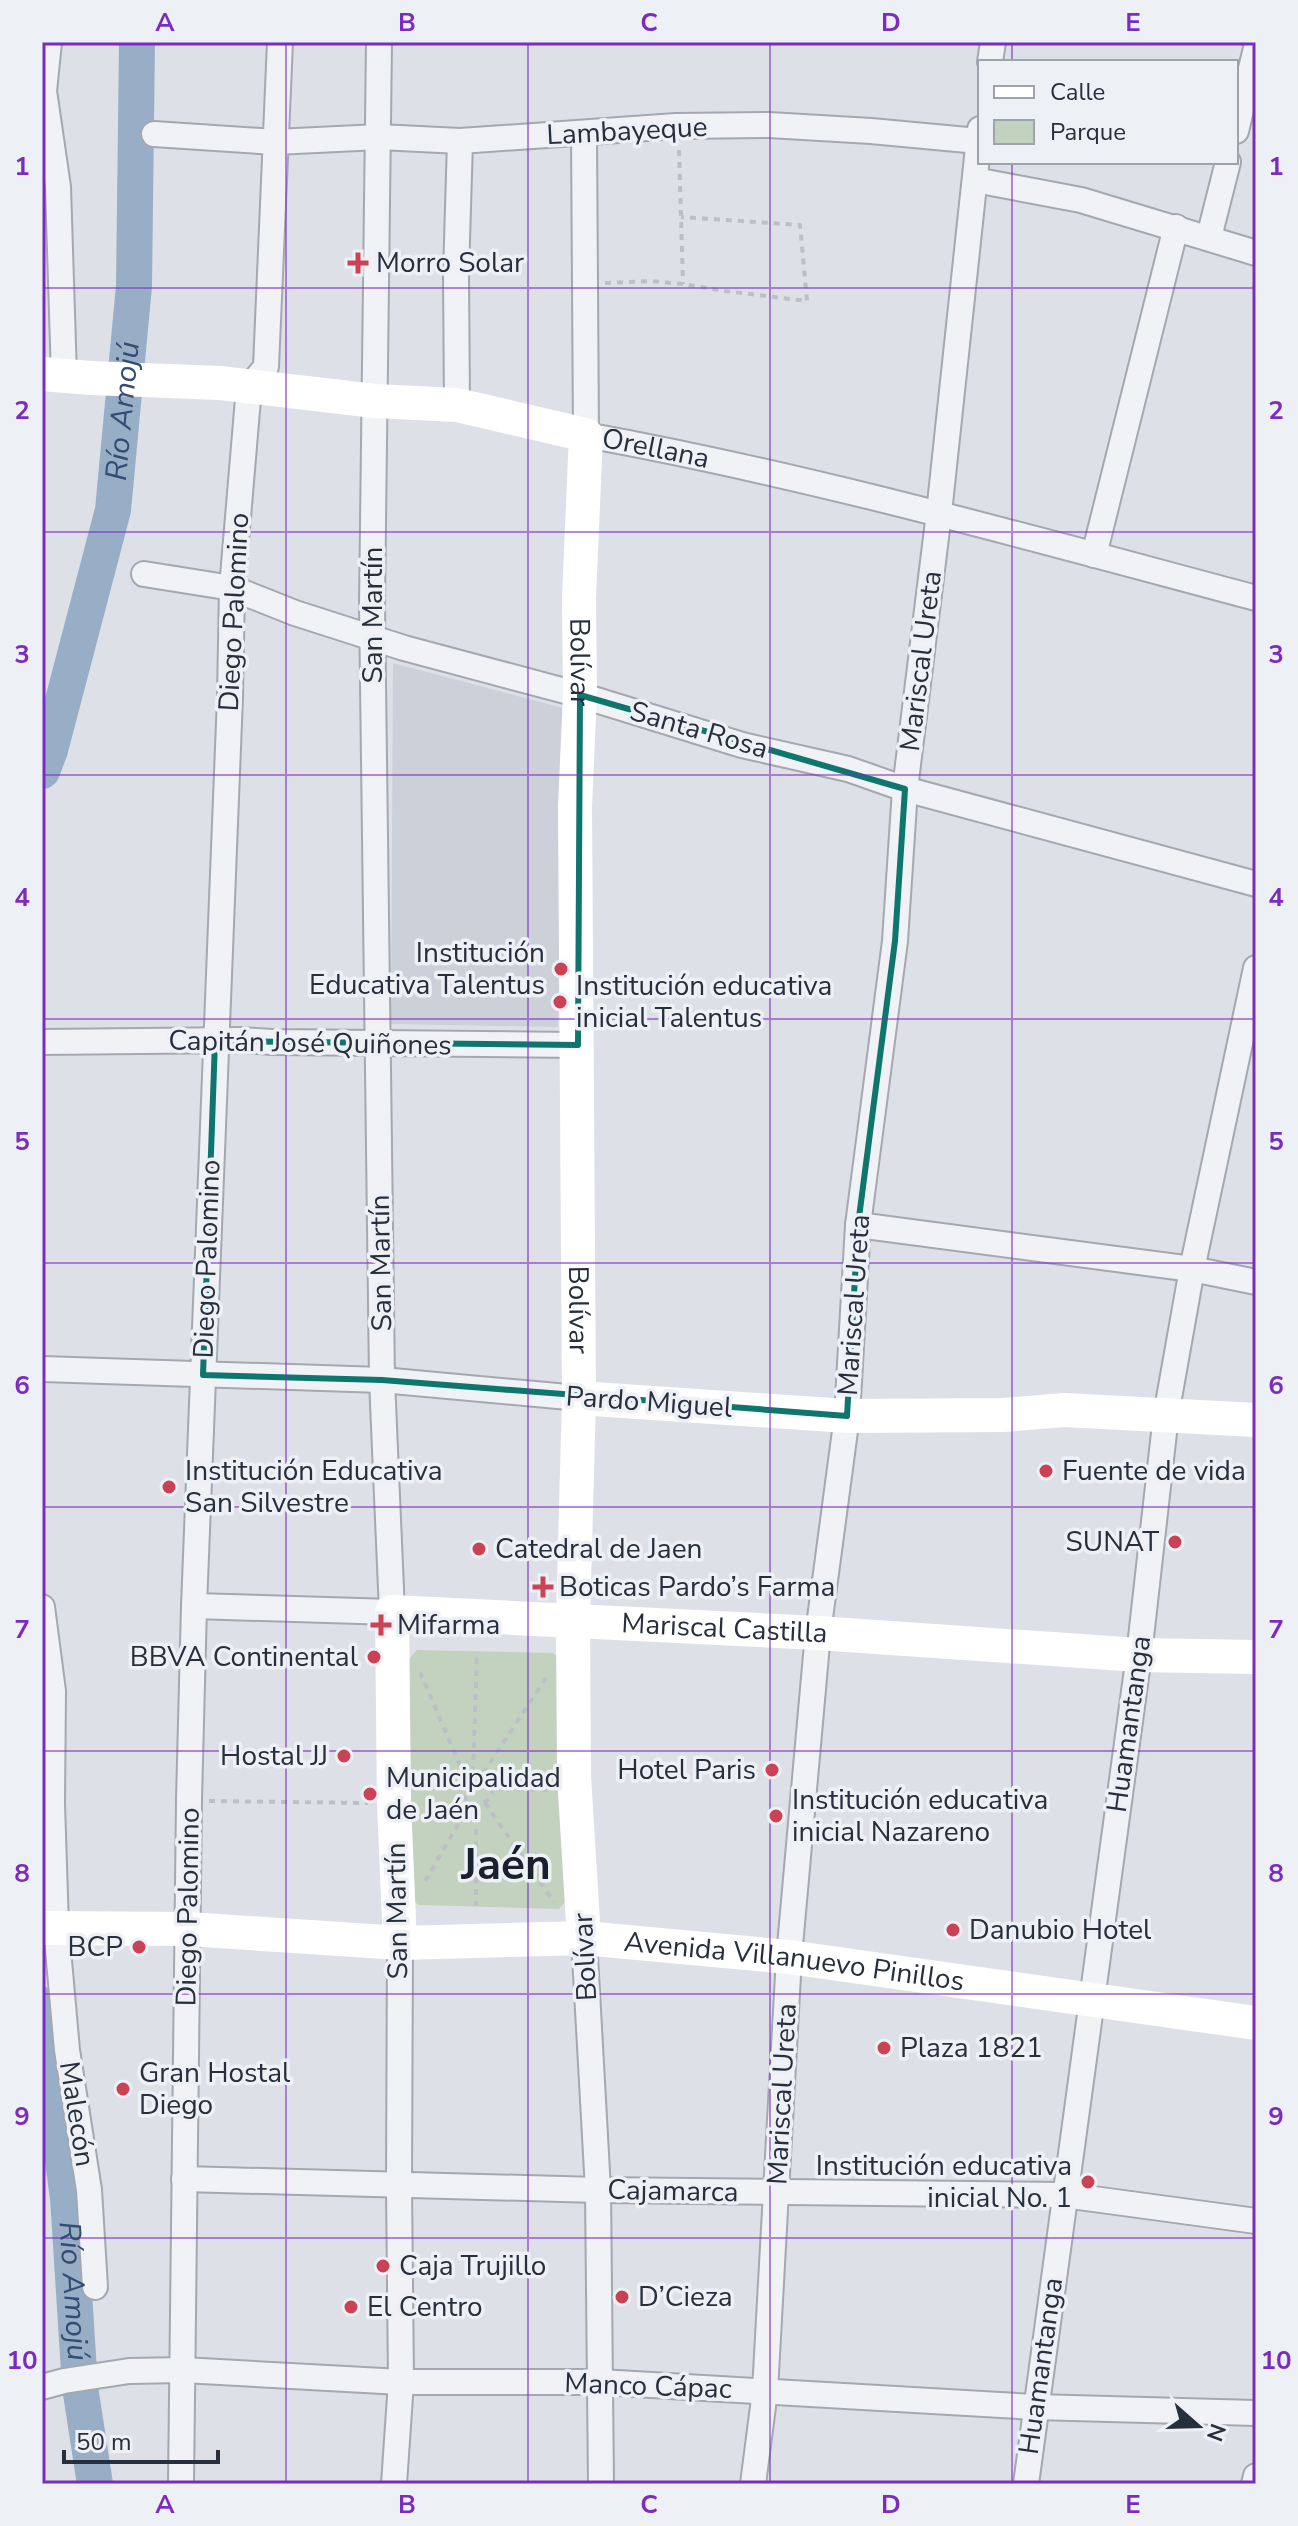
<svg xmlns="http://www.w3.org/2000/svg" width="1298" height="2526" font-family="'Nunito Sans',sans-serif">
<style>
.built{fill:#cbd0d9}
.green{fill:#c3d1bf}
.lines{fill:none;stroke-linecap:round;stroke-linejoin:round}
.river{stroke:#98aec7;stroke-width:36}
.street-casing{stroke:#a3a8b1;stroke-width:28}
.path{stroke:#bcbfc5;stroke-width:4;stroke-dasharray:6 6;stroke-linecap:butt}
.street{stroke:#f0f2f5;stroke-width:24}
.secondary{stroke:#fff;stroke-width:34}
.marked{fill:none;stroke:#0f766e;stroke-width:6;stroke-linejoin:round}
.grid{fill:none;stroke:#7b2cbf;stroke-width:2;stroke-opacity:0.55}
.poi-dot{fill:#cc4255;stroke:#edf0f5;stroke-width:3}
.labels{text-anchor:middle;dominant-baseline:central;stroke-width:7;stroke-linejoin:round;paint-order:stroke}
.street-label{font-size:28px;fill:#272f3d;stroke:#edf0f5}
.poi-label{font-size:28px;fill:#272f3d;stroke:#edf0f5;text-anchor:start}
.water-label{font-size:30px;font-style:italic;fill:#324d71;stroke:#edf0f5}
.town-label{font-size:44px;font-weight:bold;fill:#19202e;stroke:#edf0f5}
.neatline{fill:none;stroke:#7b2cbf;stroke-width:3}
.grid-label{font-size:26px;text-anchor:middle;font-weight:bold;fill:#7b2cbf}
</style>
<rect width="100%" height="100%" fill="#dde1e7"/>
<polygon class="built" points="393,663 567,709 558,1027 391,1024"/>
<polygon class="green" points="417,1650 553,1653 559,1659 566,1901 559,1909 419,1905 413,1901 408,1660"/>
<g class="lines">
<g class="river">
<path id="s1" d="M42,771L50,750L113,510L134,286L137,42"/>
<path id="s2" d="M42,2005L68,2198L80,2387L95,2484"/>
</g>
<defs>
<g id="street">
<polyline points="49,42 44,91 58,187 64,376"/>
<polyline points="990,62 993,42"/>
<polyline points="1236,131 1256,48"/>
<polyline points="154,134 275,142 379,137 460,141 676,126 769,125 871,131 978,141"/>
<path id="s3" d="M584,134L586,435C812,476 1034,539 1256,598"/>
<polyline points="975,180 1081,200 1256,253"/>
<polyline points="1209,237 1228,162"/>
<polyline points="457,405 456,274 460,141"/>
<polyline points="1094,555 1176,227"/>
<polyline points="144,574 232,588 295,613 404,648 580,695 742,745 848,769 905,789 1256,884"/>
<polyline points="42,1042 241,1040 272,1042 578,1045"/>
<polyline points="858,1225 1192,1269 1256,1282"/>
<polyline points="42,1369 382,1380 579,1398"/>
<polyline points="194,1606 392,1612 382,1380 372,605 379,42"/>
<polyline points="42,1607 53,1691 52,1804 56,1927 67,2050 89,2190 95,2287"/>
<polyline points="584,1938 598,2190 601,2484"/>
<polyline points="184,2179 598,2190 1064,2195 1256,2221"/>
<polyline points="42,2387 64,2381 129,2371 183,2370 401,2382 600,2382 1035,2407 1256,2413"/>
<polyline points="181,2484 189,1800 194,1606 230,697 232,588 249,387 266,367 280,42"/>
<polyline points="394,2484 401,2382 399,2185 400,1943"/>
<polyline points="753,2484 765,2391 789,1957 818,1633 847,1416 858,1225 895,941 905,789 939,513 980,129"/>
<polyline points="1026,2484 1139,1655 1166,1415 1192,1269 1256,968"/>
<polyline points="1254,2484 1256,2476"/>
</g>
</defs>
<use href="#street" class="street-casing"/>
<g class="path">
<polyline points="679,150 683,284"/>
<polyline points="605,283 650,281 683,284 725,291 807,301 800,225 681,217"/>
<polyline points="420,1672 465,1777"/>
<circle cx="477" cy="1788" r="16"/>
<polyline points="473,1772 477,1652"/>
<polyline points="483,1773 546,1678"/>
<polyline points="419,1788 460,1789"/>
<polyline points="494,1789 547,1790"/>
<polyline points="209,1801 368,1803"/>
<polyline points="485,1803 554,1902"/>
<polyline points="476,1805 476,1906"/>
<polyline points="425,1881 470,1804"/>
</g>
<use href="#street" class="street"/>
<g class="secondary">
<path id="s4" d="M42,374L91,378L220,383L375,401L457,405L586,435L579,598L580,695L575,806L579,1398L573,1620L574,1776L584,1938"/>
<polyline points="579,1398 847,1416 1003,1415 1064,1410 1256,1420"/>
<path id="s5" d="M42,1928L188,1929L400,1943L584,1938L789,1957L1256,2023"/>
<path id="s6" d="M400,1943L394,1804L392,1612L818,1633L1139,1655L1256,1657"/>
</g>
</g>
<path class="marked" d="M580,695L905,789L895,941L858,1225L847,1416L382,1380L203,1375L215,1041L578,1045Z"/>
<path class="grid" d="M286,42V2484M528,42V2484M770,42V2484M1012,42V62M1012,162V2484M42,288H1256M42,532H1256M42,775H1256M42,1019H1256M42,1263H1256M42,1507H1256M42,1751H1256M42,1994H1256M42,2238H1256"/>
<g class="poi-dot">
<path d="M354 251h8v8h8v8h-8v8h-8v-8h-8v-8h8z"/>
<circle cx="561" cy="969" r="8"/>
<circle cx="560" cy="1002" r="8"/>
<circle cx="1046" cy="1471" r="8"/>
<circle cx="169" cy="1487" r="8"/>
<circle cx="1175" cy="1542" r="8"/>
<circle cx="479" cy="1549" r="8"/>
<path d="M539 1575h8v8h8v8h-8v8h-8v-8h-8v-8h8z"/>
<path d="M377 1613h8v8h8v8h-8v8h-8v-8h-8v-8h8z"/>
<circle cx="374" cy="1657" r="8"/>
<circle cx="344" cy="1756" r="8"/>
<circle cx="772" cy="1770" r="8"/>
<circle cx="370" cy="1794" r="8"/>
<circle cx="776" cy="1816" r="8"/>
<circle cx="953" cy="1930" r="8"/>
<circle cx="139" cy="1947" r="8"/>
<circle cx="884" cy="2048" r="8"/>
<circle cx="123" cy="2089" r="8"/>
<circle cx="1088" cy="2182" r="8"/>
<circle cx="383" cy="2266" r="8"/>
<circle cx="622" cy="2297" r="8"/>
<circle cx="351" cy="2307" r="8"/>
</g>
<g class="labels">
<g class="street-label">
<text transform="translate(627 131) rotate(-3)">Lambayeque</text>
<text stroke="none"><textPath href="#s3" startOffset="372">Orellana</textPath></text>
<text transform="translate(234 612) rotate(-87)">Diego Palomino</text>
<text transform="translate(373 615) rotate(-90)">San Martín</text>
<text stroke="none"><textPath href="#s4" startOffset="776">Bolívar</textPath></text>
<text transform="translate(921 661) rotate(-83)">Mariscal Ureta</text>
<text transform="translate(699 730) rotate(16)">Santa Rosa</text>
<text transform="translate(310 1043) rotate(1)">Capitán José Quiñones</text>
<text transform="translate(207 1259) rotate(-88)">Diego Palomino</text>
<text transform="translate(381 1263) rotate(-91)">San Martín</text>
<text transform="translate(854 1305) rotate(-86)">Mariscal Ureta</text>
<text stroke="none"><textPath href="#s4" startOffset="1424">Bolívar</textPath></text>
<text transform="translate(649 1402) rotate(4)">Pardo Miguel</text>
<text stroke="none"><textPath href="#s6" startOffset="664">Mariscal Castilla</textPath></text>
<text transform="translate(1129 1724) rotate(-82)">Huamantanga</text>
<text transform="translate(188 1907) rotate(-89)">Diego Palomino</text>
<text transform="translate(397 1911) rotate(-91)">San Martín</text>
<text transform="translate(585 1957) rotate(-93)">Bolívar</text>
<text stroke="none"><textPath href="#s5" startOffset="754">Avenida Villanuevo Pinillos</textPath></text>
<text transform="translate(782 2094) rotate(-87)">Mariscal Ureta</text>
<text transform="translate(77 2114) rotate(81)">Malecón</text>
<text transform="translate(673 2191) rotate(1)">Cajamarca</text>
<text transform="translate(1041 2366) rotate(-82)">Huamantanga</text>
<text transform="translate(648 2386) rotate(2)">Manco Cápac</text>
</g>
<g class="poi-label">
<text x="376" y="263">Morro Solar</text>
<text x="545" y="953" text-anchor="end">Institución<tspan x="545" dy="32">Educativa Talentus</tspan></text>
<text x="576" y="986">Institución educativa<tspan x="576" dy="32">inicial Talentus</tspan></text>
<text x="185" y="1471">Institución Educativa<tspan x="185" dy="32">San Silvestre</tspan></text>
<text x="1062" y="1471">Fuente de vida</text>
<text x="1159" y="1542" text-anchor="end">SUNAT</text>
<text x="495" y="1549">Catedral de Jaen</text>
<text x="559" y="1587">Boticas Pardo’s Farma</text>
<text x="397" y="1625">Mifarma</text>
<text x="358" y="1657" text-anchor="end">BBVA Continental</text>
<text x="328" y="1756" text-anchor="end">Hostal JJ</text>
<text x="756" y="1770" text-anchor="end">Hotel Paris</text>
<text x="386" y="1778">Municipalidad<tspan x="386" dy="32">de Jaén</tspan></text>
<text x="792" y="1800">Institución educativa<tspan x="792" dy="32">inicial Nazareno</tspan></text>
<text x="969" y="1930">Danubio Hotel</text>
<text x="123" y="1947" text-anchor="end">BCP</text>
<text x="900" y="2048">Plaza 1821</text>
<text x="139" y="2073">Gran Hostal<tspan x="139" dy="32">Diego</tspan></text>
<text x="1072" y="2166" text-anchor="end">Institución educativa<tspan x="1072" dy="32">inicial No. 1</tspan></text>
<text x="399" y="2266">Caja Trujillo</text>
<text x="638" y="2297">D’Cieza</text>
<text x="367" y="2307">El Centro</text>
</g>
<g class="water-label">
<text stroke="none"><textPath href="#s1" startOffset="370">Río Amojú</textPath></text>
<text stroke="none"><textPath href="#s2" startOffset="288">Río Amojú</textPath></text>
</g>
<g class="town-label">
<text x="506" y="1865">Jaén</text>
</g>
</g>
<rect width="1298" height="2526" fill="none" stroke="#edf0f5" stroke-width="88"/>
<rect x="978" y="60" width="260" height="104" fill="#edf0f5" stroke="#9ea3ab" stroke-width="2"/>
<rect x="994" y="86" width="40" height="12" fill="#ffffff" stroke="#9ea3ab" stroke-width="2"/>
<text x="1050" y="100" font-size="24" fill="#272f3d">Calle</text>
<rect x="994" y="120" width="40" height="24" fill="#c3d1bf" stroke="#9ea3ab" stroke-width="2"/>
<text x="1050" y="140" font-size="24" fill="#272f3d">Parque</text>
<g transform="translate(1198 2426) rotate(110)" stroke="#edf0f5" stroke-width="6" paint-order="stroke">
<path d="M0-6L14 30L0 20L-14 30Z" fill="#272f3d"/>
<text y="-12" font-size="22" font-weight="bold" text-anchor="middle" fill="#272f3d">N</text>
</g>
<path d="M64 2450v12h154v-12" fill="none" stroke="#272f3d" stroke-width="4"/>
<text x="76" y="2450" font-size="24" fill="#272f3d" stroke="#edf0f5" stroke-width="6" paint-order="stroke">50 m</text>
<rect x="44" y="44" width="1210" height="2438" class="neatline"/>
<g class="grid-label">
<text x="165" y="31">A</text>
<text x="407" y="31">B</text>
<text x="649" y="31">C</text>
<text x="891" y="31">D</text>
<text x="1133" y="31">E</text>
<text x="22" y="175">1</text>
<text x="1276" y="175">1</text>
<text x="22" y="419">2</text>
<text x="1276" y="419">2</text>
<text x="22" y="663">3</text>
<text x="1276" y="663">3</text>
<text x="22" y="906">4</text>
<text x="1276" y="906">4</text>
<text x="22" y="1150">5</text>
<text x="1276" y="1150">5</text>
<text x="22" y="1394">6</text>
<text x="1276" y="1394">6</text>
<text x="22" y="1638">7</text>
<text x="1276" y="1638">7</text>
<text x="22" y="1882">8</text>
<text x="1276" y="1882">8</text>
<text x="22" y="2125">9</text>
<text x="1276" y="2125">9</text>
<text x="22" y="2369">10</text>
<text x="1276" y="2369">10</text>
<text x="165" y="2513">A</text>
<text x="407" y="2513">B</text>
<text x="649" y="2513">C</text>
<text x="891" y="2513">D</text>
<text x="1133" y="2513">E</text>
</g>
</svg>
